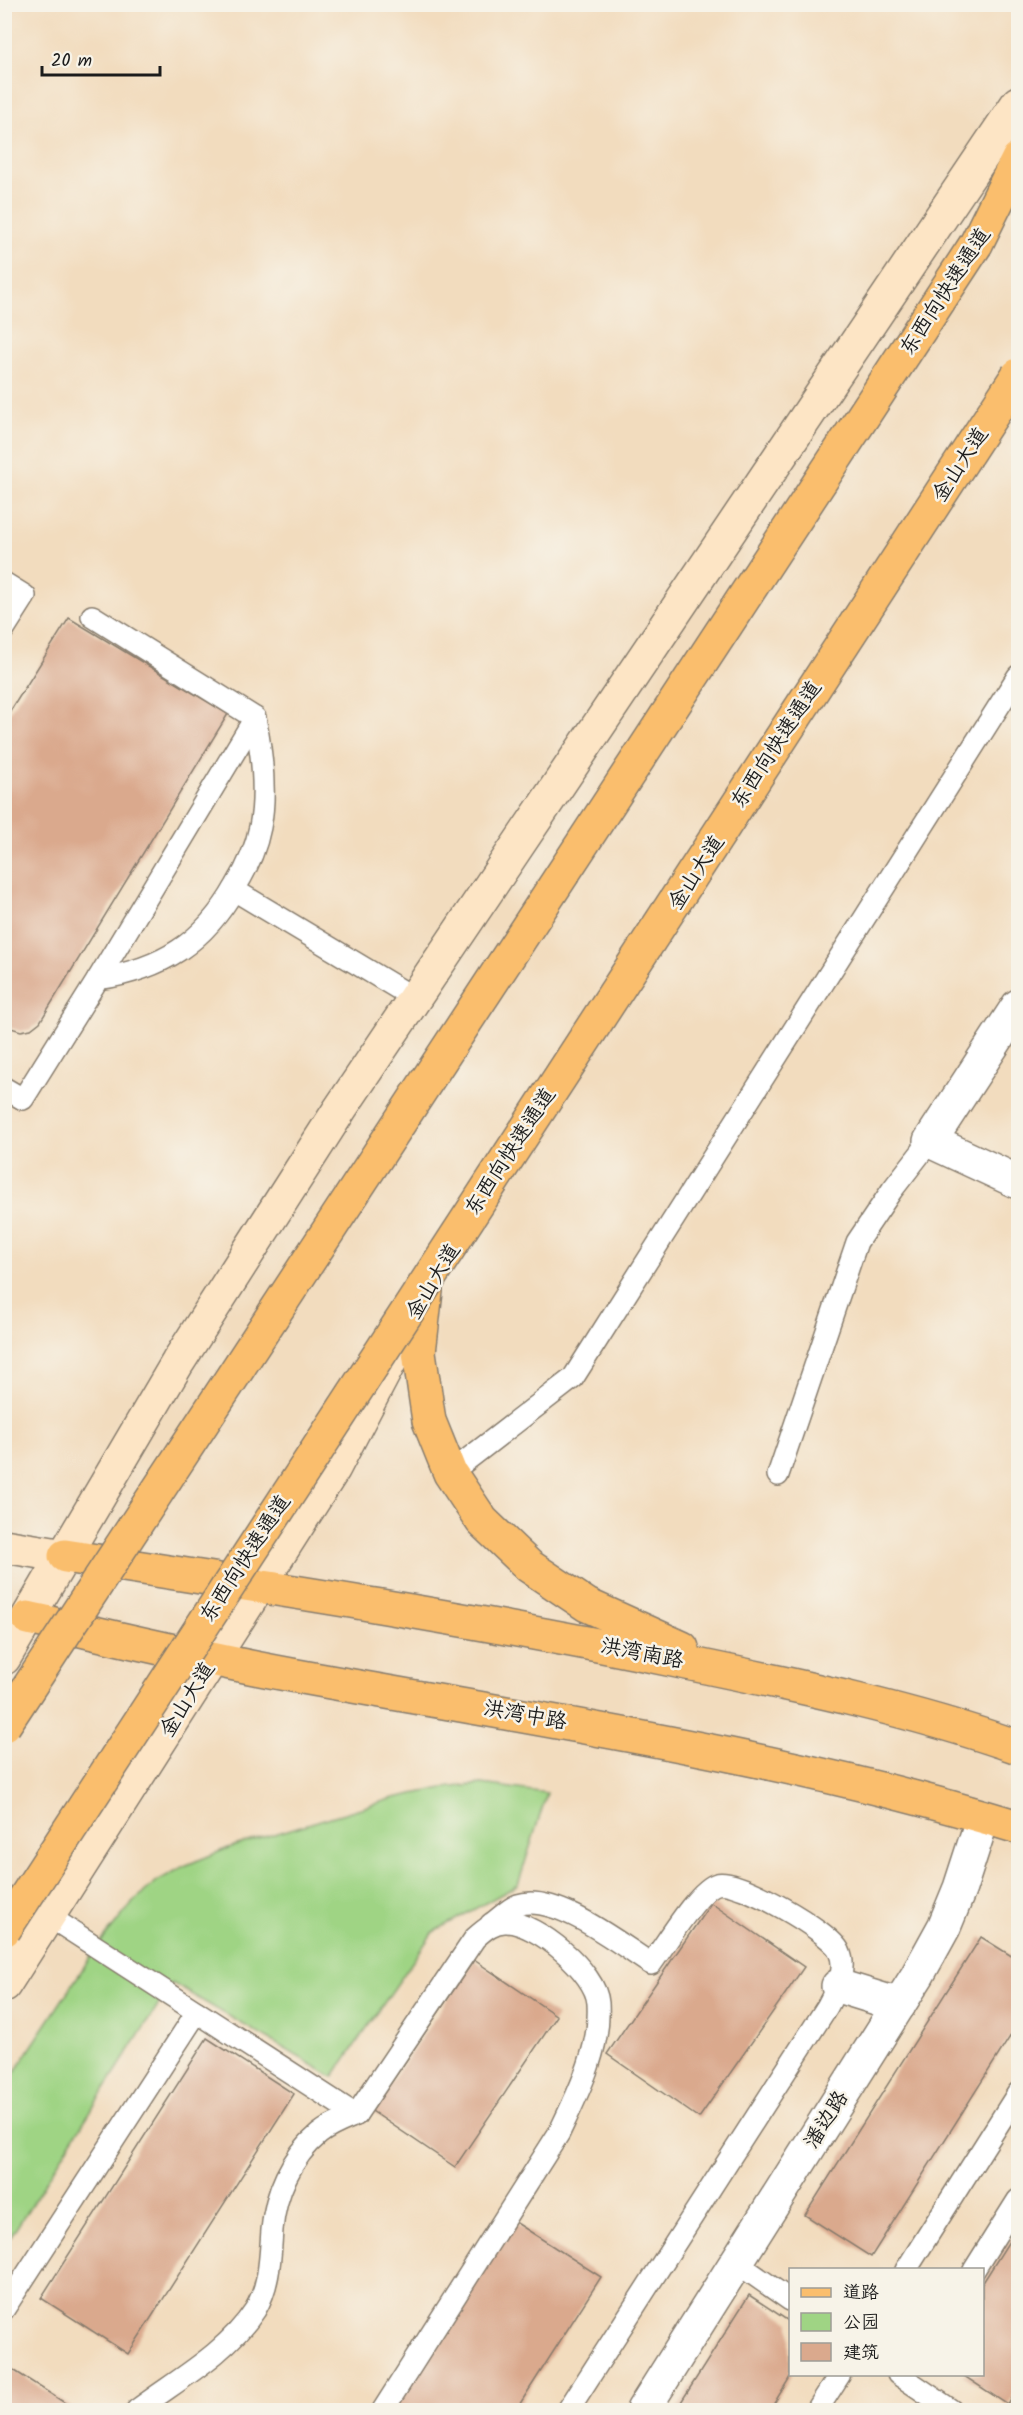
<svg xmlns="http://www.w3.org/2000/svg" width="1023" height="2415" font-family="Kalam,'LXGW WenKai TC',sans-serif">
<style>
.green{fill:#9fd484;stroke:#5e7850;stroke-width:1.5}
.building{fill:#daa98d}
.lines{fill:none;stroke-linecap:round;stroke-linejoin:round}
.service-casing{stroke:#877c6d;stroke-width:24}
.minor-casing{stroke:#877c6d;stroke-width:36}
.tertiary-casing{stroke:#877c6d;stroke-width:36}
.secondary-casing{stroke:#877c6d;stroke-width:36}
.primary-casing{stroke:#877c6d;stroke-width:36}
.trunk-casing{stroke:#877c6d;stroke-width:36}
.service{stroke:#fff;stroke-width:21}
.minor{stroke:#fff;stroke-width:33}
.tertiary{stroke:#fff;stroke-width:33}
.secondary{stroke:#fde5c5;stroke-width:33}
.primary{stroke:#fabe6d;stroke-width:33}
.trunk{stroke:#fabe6d;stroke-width:33}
.trunk-bridge-casing{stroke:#877c6d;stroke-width:36;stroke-linecap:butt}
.trunk-bridge{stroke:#fabe6d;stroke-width:33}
.labels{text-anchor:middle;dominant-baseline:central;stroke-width:5;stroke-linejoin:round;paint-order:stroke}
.street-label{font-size:21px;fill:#1c1c1c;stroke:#f7f3e8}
</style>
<rect width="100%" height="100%" fill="#f7f3e8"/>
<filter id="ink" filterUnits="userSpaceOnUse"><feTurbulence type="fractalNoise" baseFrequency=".0167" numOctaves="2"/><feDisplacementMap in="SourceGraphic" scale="12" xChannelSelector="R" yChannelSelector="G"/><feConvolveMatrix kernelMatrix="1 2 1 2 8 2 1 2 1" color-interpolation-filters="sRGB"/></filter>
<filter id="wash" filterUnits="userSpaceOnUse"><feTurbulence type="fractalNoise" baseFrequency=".008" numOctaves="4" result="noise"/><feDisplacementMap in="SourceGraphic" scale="24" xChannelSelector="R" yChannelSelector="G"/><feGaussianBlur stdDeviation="1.35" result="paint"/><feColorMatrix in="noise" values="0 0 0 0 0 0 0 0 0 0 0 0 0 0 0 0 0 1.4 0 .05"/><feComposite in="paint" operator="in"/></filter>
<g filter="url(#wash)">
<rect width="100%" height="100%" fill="#f2dcbe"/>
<polygon class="green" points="482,1784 547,1793 518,1885 433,1932 333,2077 172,1983 5,2246 5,2087 97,1947 134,1901 157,1881 184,1866 231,1847 394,1798 443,1788"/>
<g id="blocks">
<g class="building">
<polygon points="69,618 228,714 40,1022 31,1029 21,1031 4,1026 4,721"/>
<polygon points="711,1903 804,1967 699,2118 607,2054"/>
<polygon points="981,1937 1018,1960 1018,2024 871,2257 805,2215"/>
<polygon points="474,1960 557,2016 455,2167 372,2111"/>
<polygon points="207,2038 294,2094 128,2354 41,2298"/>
<polygon points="512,2220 601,2277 516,2410 391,2410"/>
<polygon points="1018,2227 1018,2388 1008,2405 961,2374 982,2374 982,2284"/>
<polygon points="749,2295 790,2322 790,2374 792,2374 770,2410 676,2410"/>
<polygon points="4,2364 76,2410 4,2410"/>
</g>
</g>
</g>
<g filter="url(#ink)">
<use href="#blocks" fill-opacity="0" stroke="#877c6d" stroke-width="1.5"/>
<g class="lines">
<defs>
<g id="service">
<polyline points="4,583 25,596 4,629"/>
<polyline points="234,890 414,998"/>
<polyline points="98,979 255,718"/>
<path d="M4,1088L23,1099L98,979C162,969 204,943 236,886C247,868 256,848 260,827C267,792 262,753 255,718L92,616"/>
<polyline points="450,1473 573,1378 1018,676"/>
<polyline points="778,1475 857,1242 892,1190 930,1141"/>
<path d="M491,1924C499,1919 509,1908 518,1905C555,1892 621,1945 651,1964C664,1947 698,1889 717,1884C738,1878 831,1932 839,1951C848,1970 836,1990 827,2007L568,2410"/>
<path d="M197,2012L356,2115L475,1938C484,1930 494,1921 507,1922C537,1923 596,1972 598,2003C601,2049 578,2093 559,2133L383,2410"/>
<polyline points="737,2263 790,2300"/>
<polyline points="906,2270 1018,2093"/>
<polyline points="974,2270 1018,2200"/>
<polyline points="4,2309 197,2012 50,1917"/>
<polyline points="898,2374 951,2410"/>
<path d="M137,2410C177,2380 227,2353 255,2310C270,2285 270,2258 272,2230C275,2194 291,2157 319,2134C330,2125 344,2120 356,2115"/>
<polyline points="817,2410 840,2374"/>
</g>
<g id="minor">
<polyline points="1018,1006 930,1141 1018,1182"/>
<polyline points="838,1986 899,2005"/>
</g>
<polyline id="tertiary" points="643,2410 917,1976 944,1927 960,1888 983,1817"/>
<g id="secondary">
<polyline points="4,1546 65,1556"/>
<polyline points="4,1658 178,1362 340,1109 1018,103"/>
<polyline points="4,1985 334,1468 391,1359"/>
</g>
<g id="primary">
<polyline points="426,1291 419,1352 429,1421 450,1473 482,1521 529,1566 587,1605 682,1648"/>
<path d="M65,1556C273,1588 481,1620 687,1663C799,1686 910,1709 1018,1747"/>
<path d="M28,1618C117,1638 207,1660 297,1676C538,1720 783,1755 1018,1827"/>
</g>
<polyline id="trunk" points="976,244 1018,159"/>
</defs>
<use href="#service" class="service-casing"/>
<use href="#minor" class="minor-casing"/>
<use href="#tertiary" class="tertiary-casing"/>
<use href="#secondary" class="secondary-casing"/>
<use href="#primary" class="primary-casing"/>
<use href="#trunk" class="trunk-casing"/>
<use href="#service" class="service"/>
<use href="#minor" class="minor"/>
<use href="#tertiary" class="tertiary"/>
<use href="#secondary" class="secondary"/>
<use href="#primary" class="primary"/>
<use href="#trunk" class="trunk"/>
<defs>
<g id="trunk-bridge">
<polyline points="4,1725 976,244"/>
<polyline points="4,1930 1018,375"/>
</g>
</defs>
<use href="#trunk-bridge" class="trunk-bridge-casing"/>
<use href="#trunk-bridge" class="trunk-bridge"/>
</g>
</g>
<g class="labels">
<g class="street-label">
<text transform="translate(946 292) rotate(-57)">东西向快速通道</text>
<text transform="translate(961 465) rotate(-57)">金山大道</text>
<text transform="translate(777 745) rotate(-57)">东西向快速通道</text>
<text transform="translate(697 873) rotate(-57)">金山大道</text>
<text transform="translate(511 1152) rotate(-57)">东西向快速通道</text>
<text transform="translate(434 1282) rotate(-59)">金山大道</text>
<text transform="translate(246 1559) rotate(-57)">东西向快速通道</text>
<text transform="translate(642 1654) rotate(11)">洪湾南路</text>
<text transform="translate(188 1700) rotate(-58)">金山大道</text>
<text transform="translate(525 1716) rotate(10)">洪湾中路</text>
<text transform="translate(827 2120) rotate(-58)">潘边路</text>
</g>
</g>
<rect width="1023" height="2415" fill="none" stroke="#f7f3e8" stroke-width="24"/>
<rect x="789" y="2268" width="195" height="108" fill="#f7f3e8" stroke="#9f9d96" stroke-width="1.5"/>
<rect x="801" y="2288" width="30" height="9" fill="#fabe6d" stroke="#9f9d96" stroke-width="1.5"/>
<text x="843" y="2298" font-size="18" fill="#1c1c1c">道路</text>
<rect x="801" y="2313" width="30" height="18" fill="#9fd484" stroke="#9f9d96" stroke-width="1.5"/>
<text x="843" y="2328" font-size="18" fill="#1c1c1c">公园</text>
<rect x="801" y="2343" width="30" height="18" fill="#daa98d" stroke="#9f9d96" stroke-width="1.5"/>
<text x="843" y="2358" font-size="18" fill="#1c1c1c">建筑</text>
<path d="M42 66v9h118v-9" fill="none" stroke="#1c1c1c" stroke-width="3"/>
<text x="51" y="66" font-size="18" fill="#1c1c1c" stroke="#f7f3e8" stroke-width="4.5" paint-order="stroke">20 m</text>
</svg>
